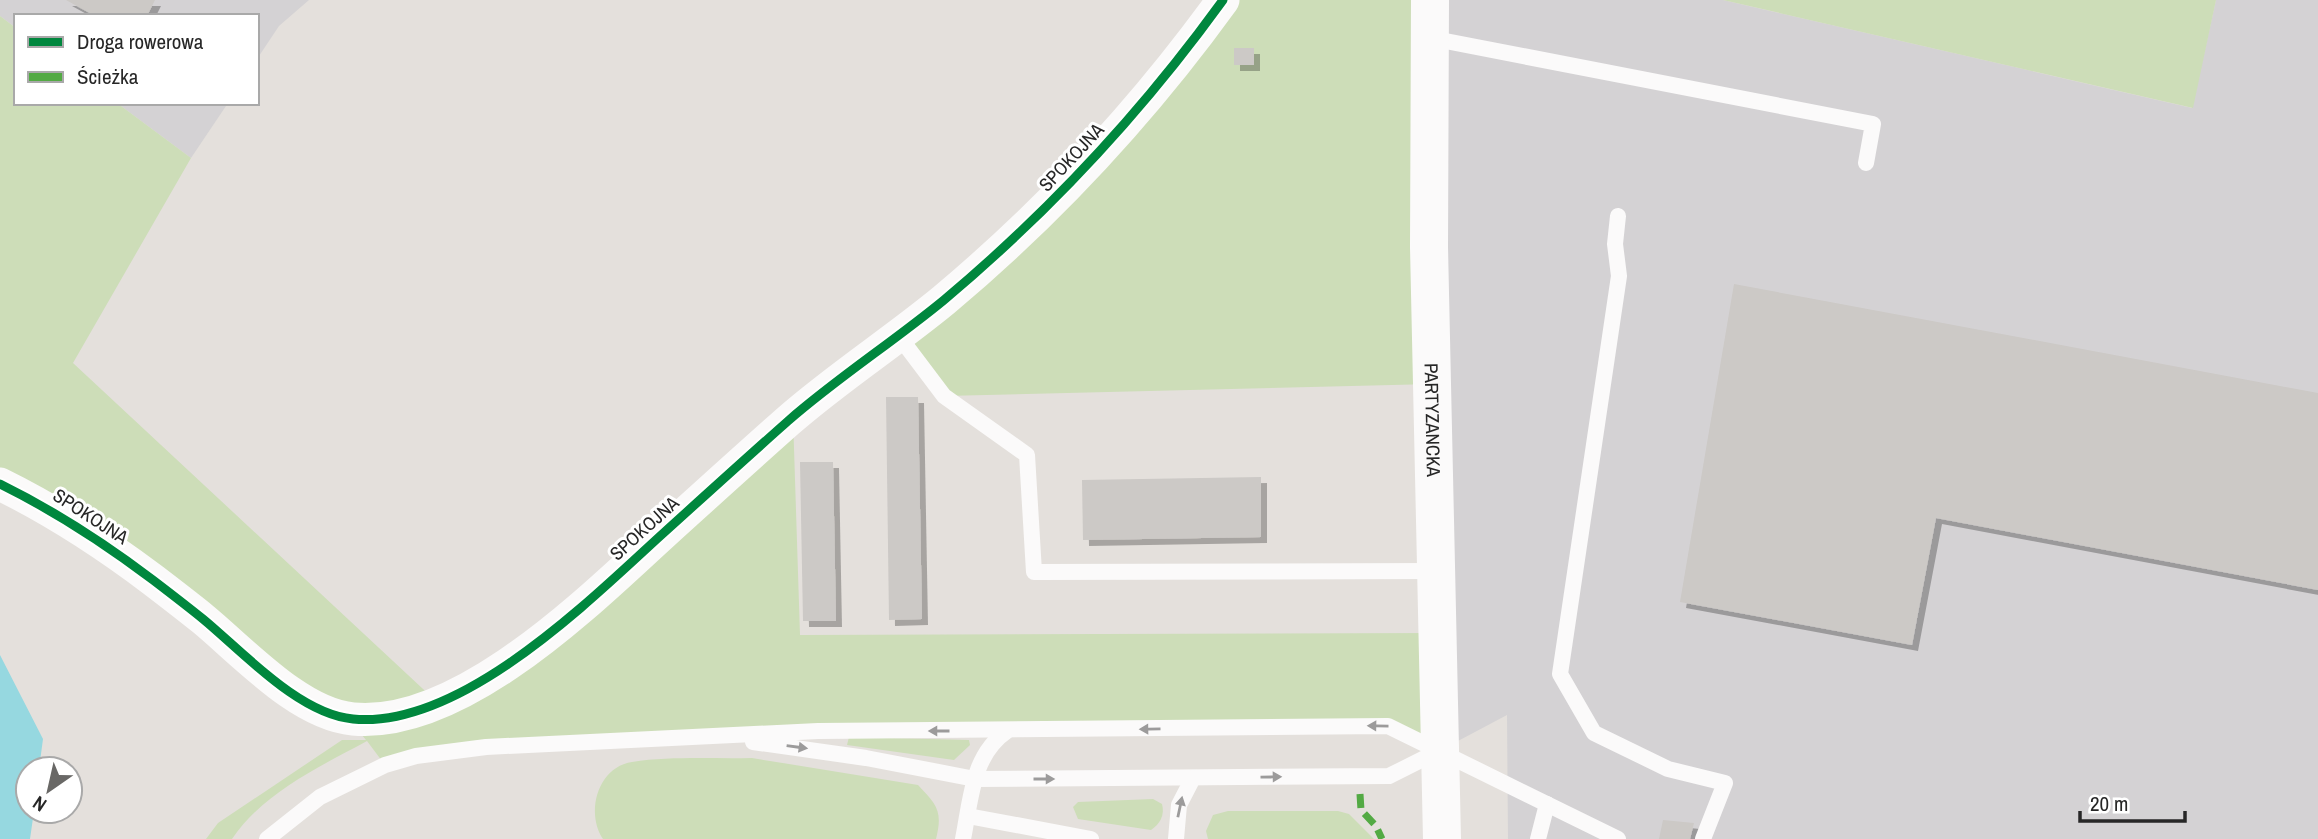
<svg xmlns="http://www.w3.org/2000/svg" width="2318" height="839" font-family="'Archivo Narrow',sans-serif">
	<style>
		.industrial { fill: #d4d2d4 }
		.green { fill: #cdddb8 }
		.water { fill: #96d8e0 }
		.building { fill: #ccc9c6; filter: url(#shadow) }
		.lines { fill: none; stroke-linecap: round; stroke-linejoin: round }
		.lane { stroke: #fbfafa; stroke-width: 16 }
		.street { stroke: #fbfafa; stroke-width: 33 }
		.secondary { stroke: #fbfafa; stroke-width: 38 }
		.quiet { stroke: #53aa44; stroke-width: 7; stroke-dasharray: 14 7; stroke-linecap: butt }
		.cycleway-casing { stroke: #fff; stroke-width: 13 }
		.cycleway { stroke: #00873e; stroke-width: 9 }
		.oneway { fill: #9c9b9b }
		.labels { text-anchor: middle; stroke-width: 6; stroke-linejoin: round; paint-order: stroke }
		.street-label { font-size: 19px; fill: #272727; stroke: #fff }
	</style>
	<defs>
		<filter id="shadow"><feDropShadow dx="6" dy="6" stdDeviation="0" flood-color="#0004"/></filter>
	</defs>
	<rect width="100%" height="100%" fill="#e4e0dc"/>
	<g class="industrial">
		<path d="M0 0H309L279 26 257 59V16H16V28L0 16Z"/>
		<path d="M1430 0H1723L2192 108 2216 0H2318V839H1508L1507 715 1441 750Z"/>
		<path d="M117 103H228L191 158Z"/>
	</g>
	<g class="green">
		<path d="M1223 0H1430L1433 384 944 396 898 335 942 302Z"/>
		<path d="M1723 0H2216L2193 108Z"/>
		<path d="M0 16 16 28V103H117L191 158 73 363 437 702 478 682 793 417 800 635 1438 633 1441 750 1388 726 532 743 385 765 367 741C319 767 263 793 232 839H206L218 823 342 740H366L349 719 0 484Z"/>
		<path d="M849 737 969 740 970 745 954 760 847 745Z"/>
		<path d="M752 758 918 785C937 805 943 811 936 839H603C585 812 598 767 632 762 671 756 713 759 752 758Z"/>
		<path d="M1153 799 1162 804C1165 815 1160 824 1151 830L1078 819 1073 807 1078 802Z"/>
		<path d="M1228 811H1338L1349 814 1374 839H1208L1206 831 1213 815Z"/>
	</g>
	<path class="water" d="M0 655 43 739 39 769H28V811H34L30 839H0Z"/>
	<g class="building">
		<path d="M66 0H155L147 16H95Z"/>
		<rect x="1234" y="48" width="20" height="17"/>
		<path d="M1734 284 2318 393V590L1936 518 1912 645 1680 602Z"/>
		<path d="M886 397H918L922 619 889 620Z"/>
		<path d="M800 462H833L836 621H803Z"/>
		<path d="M1261 477V537L1083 540 1082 480Z"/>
		<path d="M1663 820 1694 823 1690 839H1659Z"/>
	</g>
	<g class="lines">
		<g class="lane">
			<path d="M1430 38 1873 124 1866 163"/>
			<path d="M1618 216 1615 244 1619 276 1560 674 1594 733 1668 769 1725 783 1703 839"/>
			<path d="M898 335 944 396 1027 455 1034 572 1437 571"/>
			<path d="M753 742 866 758 975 779 1389 776 1439 751"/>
			<path d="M968 816 1091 839"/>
			<path d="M267 839 320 797 385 765 416 756 486 747 818 731 1388 726 1618 839"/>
			<path d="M963 839C971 799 972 755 1007 731"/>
			<path d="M1176 839 1179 805 1193 778"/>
			<path d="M1538 839 1547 804"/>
		</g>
		<path class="street" d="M0 484C55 511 104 543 153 580 170 593 187 606 203 619 243 652 299 714 353 719 459 729 586 604 658 538 701 499 744 460 788 421 837 378 893 342 944 300 1050 211 1142 112 1223 0"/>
		<path class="secondary" id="s1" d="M1430 0 1429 247 1442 839"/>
		<path class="quiet" d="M1360 794 1361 810 1376 826 1382 839"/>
		<defs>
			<path id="cycleway" d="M0 484C55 511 104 543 153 580 170 593 187 606 203 619 243 652 299 714 353 719 459 729 586 604 658 538 701 499 744 460 788 421 837 378 893 342 944 300 1050 211 1142 112 1223 0"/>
		</defs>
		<use href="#cycleway" class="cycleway-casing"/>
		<use href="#cycleway" class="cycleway"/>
	</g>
	<defs><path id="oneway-solid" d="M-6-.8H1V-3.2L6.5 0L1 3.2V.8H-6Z" transform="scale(1.75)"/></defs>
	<g class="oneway">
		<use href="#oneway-solid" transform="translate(1378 726) rotate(-179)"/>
		<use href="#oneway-solid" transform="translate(1150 729) rotate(179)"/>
		<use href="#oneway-solid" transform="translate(939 731) rotate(180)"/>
		<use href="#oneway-solid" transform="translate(797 747) rotate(8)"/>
		<use href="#oneway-solid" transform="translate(1271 777) rotate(-1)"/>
		<use href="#oneway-solid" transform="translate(1044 779)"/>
		<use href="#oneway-solid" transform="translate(1180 807) rotate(-78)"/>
	</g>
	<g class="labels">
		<g class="street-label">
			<text transform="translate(1071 157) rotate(-47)" y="7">SPOKOJNA</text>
			<text dy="7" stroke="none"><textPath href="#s1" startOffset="420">PARTYZANCKA</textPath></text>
			<text transform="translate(91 516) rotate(33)" y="7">SPOKOJNA</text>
			<text transform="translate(644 528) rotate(-42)" y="7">SPOKOJNA</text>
		</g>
	</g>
	<rect x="14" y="14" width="245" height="91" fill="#ffffff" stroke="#a9a9a9" stroke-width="2"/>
	<rect x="28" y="37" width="35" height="10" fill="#00873e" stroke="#a9a9a9" stroke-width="2"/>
	<text x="77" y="49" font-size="21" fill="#272727">Droga rowerowa</text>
	<rect x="28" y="72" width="35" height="10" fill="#53aa44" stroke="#a9a9a9" stroke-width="2"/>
	<text x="77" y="84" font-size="21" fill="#272727">Ścieżka</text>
	<g transform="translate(49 790) rotate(214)"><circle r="33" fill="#ffffff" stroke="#a9a9a9" stroke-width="2"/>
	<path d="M0-5L12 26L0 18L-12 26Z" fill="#696866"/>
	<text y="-10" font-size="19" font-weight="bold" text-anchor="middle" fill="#272727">N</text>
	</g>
	<path d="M2080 811v10h105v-10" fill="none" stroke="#272727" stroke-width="3.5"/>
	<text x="2090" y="811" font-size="21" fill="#272727" stroke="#ffffff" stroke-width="5" paint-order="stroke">20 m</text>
</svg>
